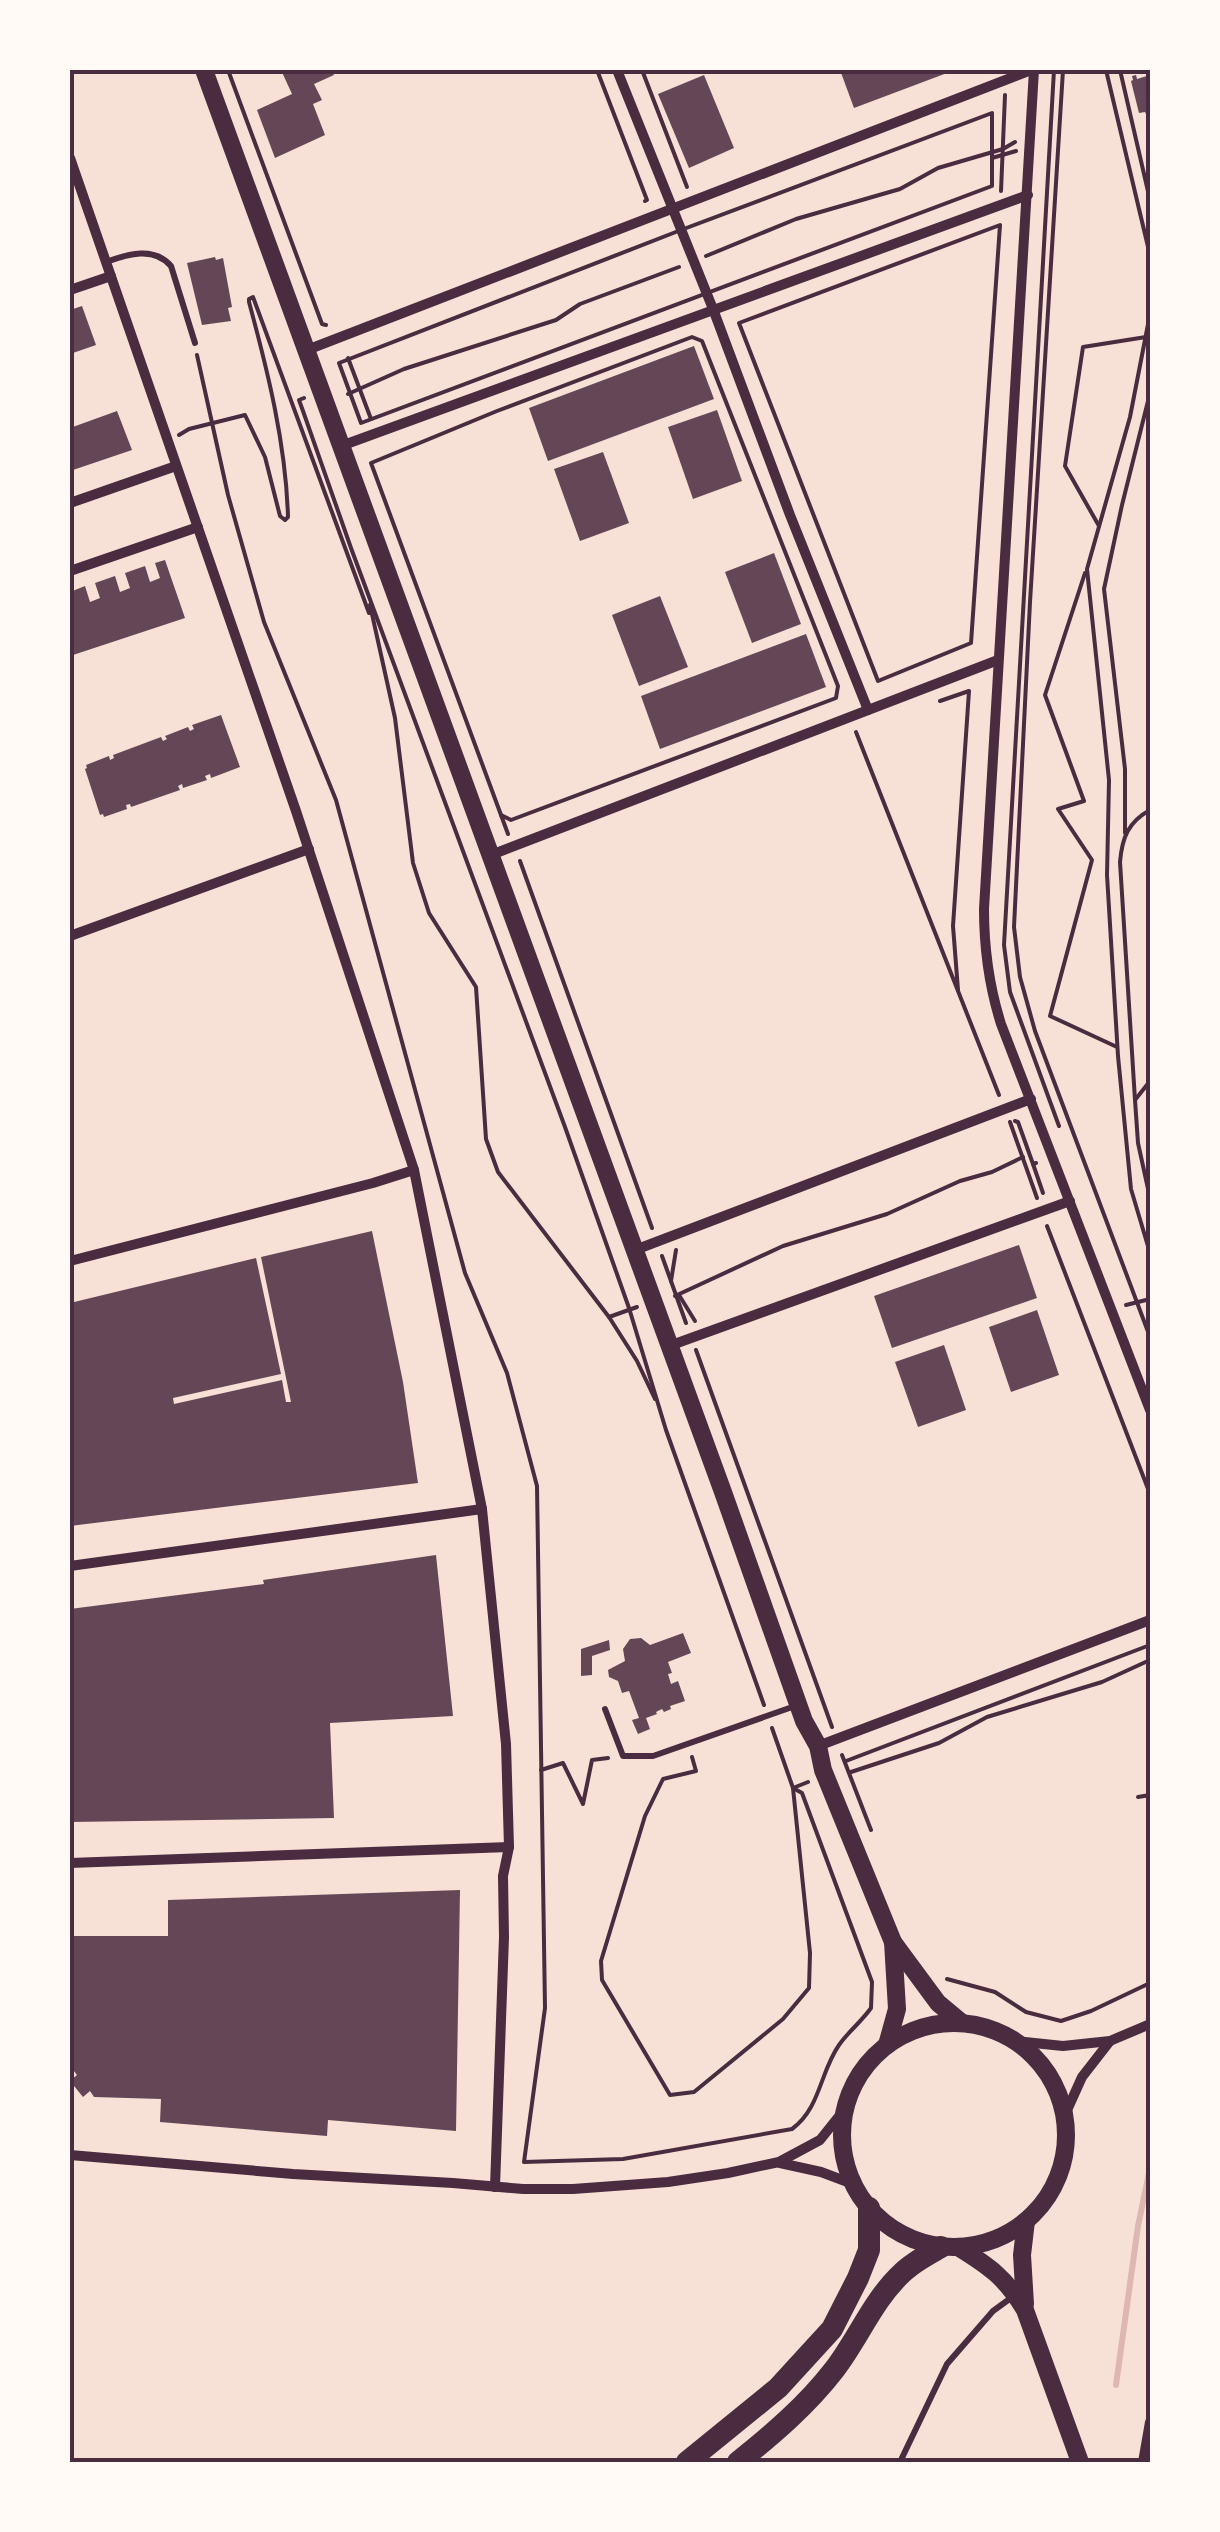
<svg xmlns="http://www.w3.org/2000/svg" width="1220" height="2532" font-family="'Source Serif 4',serif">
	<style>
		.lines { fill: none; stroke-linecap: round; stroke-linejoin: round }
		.stream { stroke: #dcb8b0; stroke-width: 6 }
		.building { fill: #644757 }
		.path { stroke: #4a2c40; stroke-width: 4 }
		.service { stroke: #4a2c40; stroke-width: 6 }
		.minor { stroke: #4a2c40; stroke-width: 10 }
		.secondary { stroke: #4a2c40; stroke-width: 18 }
		.motorway { stroke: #4a2c40; stroke-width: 22 }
		.neatline { fill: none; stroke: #4a2c40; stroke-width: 4 }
	</style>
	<rect width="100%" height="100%" fill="#f7e1d7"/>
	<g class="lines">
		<path class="stream" d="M1116 2385 1138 2226 1150 2168"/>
	</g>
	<g class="building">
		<path d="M281 70H331L334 75 314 84 322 100 313 104 325 135 275 158 257 110 292 94Z"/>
		<path d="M840 70H955L854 108Z"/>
		<path d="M704 75 734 148 689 168 658 94Z"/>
		<path d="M1136 75 1137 79 1150 75V122L1145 112 1139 113 1131 81 1133 80 1132 76Z"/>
		<path d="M215 257 216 260 223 258 232 307 228 308 231 321 202 325 187 263Z"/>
		<path d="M82 306 96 345 70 354V310Z"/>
		<path d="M694 346 714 399 548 461 529 408Z"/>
		<path d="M717 410 742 481 693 499 668 427Z"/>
		<path d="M117 411 132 450 70 471V428Z"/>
		<path d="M603 452 629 523 580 541 554 469Z"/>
		<path d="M774 553 801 624 752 643 725 572Z"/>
		<path d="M165 560 185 618 70 656V592L85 586 90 602 100 598 95 583 115 576 120 592 130 588 125 573 145 566 150 582 160 578 155 563Z"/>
		<path d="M660 596 688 667 639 686 612 615Z"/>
		<path d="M806 634 826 687 660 749 641 696Z"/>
		<path d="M221 715 240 767 211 778 210 774 205 776 207 780 183 788 182 784 178 786 180 790 131 807 130 804 126 805 127 809 104 817 103 814 100 815 85 769 87 768 86 765 109 756 110 760 114 758 113 755 161 737 163 741 167 739 165 736 188 727 190 731 194 729 192 725Z"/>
		<path d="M372 1231 403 1382 418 1483 70 1526V1303L256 1258 281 1374 173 1398 174 1404 282 1380 286 1402H291L261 1257Z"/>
		<path d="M1019 1245 1037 1298 892 1348 874 1296Z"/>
		<path d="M1037 1310 1059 1375 1011 1392 989 1327Z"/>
		<path d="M944 1345 966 1410 918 1427 895 1362Z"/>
		<path d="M436 1555 453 1716 330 1723 334 1818 70 1822V1609L264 1584 263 1580Z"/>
		<path d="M683 1633 691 1653 668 1662 672 1673 668 1674 671 1684 678 1681 685 1701 670 1706 671 1709 664 1712 662 1709 656 1712 657 1714 646 1718 650 1729 638 1734 632 1720 639 1718 629 1691 622 1693 618 1681 609 1677 608 1670 625 1661 623 1649 630 1639 641 1638 650 1645Z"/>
		<path d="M609 1640 610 1650 592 1656V1675L581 1676V1649Z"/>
		<path d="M460 1890 456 2131 328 2120 327 2136 160 2122 161 2099 94 2097 90 2091 83 2097 70 2081 77 2075 70 2066V1936H168V1900Z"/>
	</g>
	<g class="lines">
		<g class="path">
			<path d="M228 70 322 324 326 325"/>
			<path d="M597 70 647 200 645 201"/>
			<path d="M642 70 687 187"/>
			<path d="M1054 70 1004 945 1010 992 1059 1126"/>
			<path d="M1063 70 1030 602 1014 927 1020 977 1035 1031 1150 1337"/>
			<path d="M1106 70 1149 251 1150 268"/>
			<path d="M1120 70 1150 200"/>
			<path d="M992 113V186L361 423 339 363 681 230Z"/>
			<path d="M992 158 1016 151"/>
			<path d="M1001 191 1005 95"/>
			<path d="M1000 225 971 643 878 681 739 323Z"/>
			<path d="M706 256 796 219 900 189 938 168 1003 149 1015 142"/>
			<path d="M1150 314 1130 417 1087 569 1109 780 1107 875 1118 1056 1131 1189 1150 1253"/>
			<path d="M692 337 702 341 838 686 836 698 511 820 501 815 371 463 497 411Z"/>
			<path d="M197 355 228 495 264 622 336 800 465 1273 507 1373 537 1486 545 2008 524 2162 623 2159 792 2129C820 2109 820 2072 839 2045 848 2032 862 2021 871 2008L872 1982 802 1793 793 1788 772 1728"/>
			<path d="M348 358 371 419"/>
			<path d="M348 394 404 369 556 320 580 304 679 267"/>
			<path d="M304 398 299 400 303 411 351 548 565 1127 629 1308 666 1430 764 1705"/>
			<path d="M179 435 189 429 245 415 265 457 280 516 285 520 288 517C286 445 268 372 249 302V299L253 297 369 613"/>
			<path d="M1099 526 1065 466 1083 347 1146 337"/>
			<path d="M1085 573 1045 695 1084 801 1058 809 1092 860 1050 1016 1117 1047"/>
			<path d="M370 605 395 718 413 863 429 913 476 987 486 1139 498 1172 609 1317 637 1361 655 1399"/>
			<path d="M940 701 969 691 953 926 958 990"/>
			<path d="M856 732 999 1095"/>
			<path d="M501 815 508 834"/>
			<path d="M1125 833V769L1104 589 1122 505 1150 393"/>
			<path d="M520 861 652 1228"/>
			<path d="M1150 1081 1135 1100 1138 1143 1150 1198"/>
			<path d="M1135 1100 1120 862C1122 838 1128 822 1150 810"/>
			<path d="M1015 1121 1018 1122 1033 1164 1036 1163"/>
			<path d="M1010 1122 1037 1198"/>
			<path d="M1033 1164 1043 1193"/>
			<path d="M1047 1226 1150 1494"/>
			<path d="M662 1256 686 1323"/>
			<path d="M671 1281 676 1250"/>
			<path d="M679 1295 695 1321"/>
			<path d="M675 1296 783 1246 887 1214 960 1181 992 1172 1023 1157"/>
			<path d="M1126 1305 1150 1299"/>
			<path d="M609 1317 637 1307"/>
			<path d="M696 1350 832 1727"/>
			<path d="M842 1755 871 1830"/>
			<path d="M692 1757 696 1771 663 1779 645 1816 601 1961 602 1980 670 2095 694 2092 783 2019 809 1988 810 1953 793 1788 808 1782"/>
			<path d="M846 1761 1150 1645"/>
			<path d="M541 1770 563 1763 583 1804 592 1760 608 1758"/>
			<path d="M851 1772 939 1743 987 1717 1102 1682 1150 1660"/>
			<path d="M1138 1797 1150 1795"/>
			<path d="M947 1979 995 1992 1026 2012 1061 2021 1091 2011 1150 1983"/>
		</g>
		<g class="service">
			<path d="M106 262C128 254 154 246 171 266L195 343"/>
			<path d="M605 1709 623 1756H653L798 1705"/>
			<path d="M900 2462 947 2364 993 2311 1015 2295"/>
		</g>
		<g class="minor">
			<path d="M617 70 713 309 790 515 868 710"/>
			<path d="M1034 70 984 909C984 948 989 986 1001 1024L1150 1410"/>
			<path d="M70 158 296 811 414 1170 482 1509 506 1744 509 1847 503 1876 504 1937 495 2187"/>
			<path d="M70 290 111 276"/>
			<path d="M307 350 1031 70"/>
			<path d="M341 446 1028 195"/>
			<path d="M70 503 176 466"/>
			<path d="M70 571 198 527"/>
			<path d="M491 855 998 660"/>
			<path d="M70 936 309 849"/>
			<path d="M635 1250 1031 1099"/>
			<path d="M70 1261 373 1183 414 1170"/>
			<path d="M669 1346 1070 1201"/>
			<path d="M70 1566 482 1509"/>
			<path d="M818 1746 1150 1620"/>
			<path d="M70 1863 509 1847"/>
			<path d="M1015 2041 1063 2046 1110 2041 1150 2024"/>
			<path d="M1064 2117 1082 2077 1110 2041"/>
			<path d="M70 2155 293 2174 453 2183 523 2189H573L668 2182 728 2173 779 2162 820 2140 844 2110"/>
			<path d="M780 2163 821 2172 853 2184"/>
			<path d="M1143 2462 1150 2422"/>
		</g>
		<g class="secondary">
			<path d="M204 70 723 1492 804 1721 818 1746 823 1770 893 1942 938 2003 962 2023"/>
			<circle cx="954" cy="2135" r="112"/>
			<path d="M887 2045 897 2009 893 1942"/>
			<path d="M958 2247C989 2266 1006 2278 1025 2310L1080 2462"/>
			<path d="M1025 2304 1022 2255 1026 2221"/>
		</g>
		<g class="motorway">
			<path d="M687 2462 778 2388 832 2329 858 2278 869 2250V2208"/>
			<path d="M738 2462C773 2434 807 2405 834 2370 858 2339 873 2300 902 2273 913 2262 927 2255 941 2247"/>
		</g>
	</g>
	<rect width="1220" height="2532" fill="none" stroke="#fffaf5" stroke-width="145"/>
	<rect x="72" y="72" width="1076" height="2388" class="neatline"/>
</svg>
